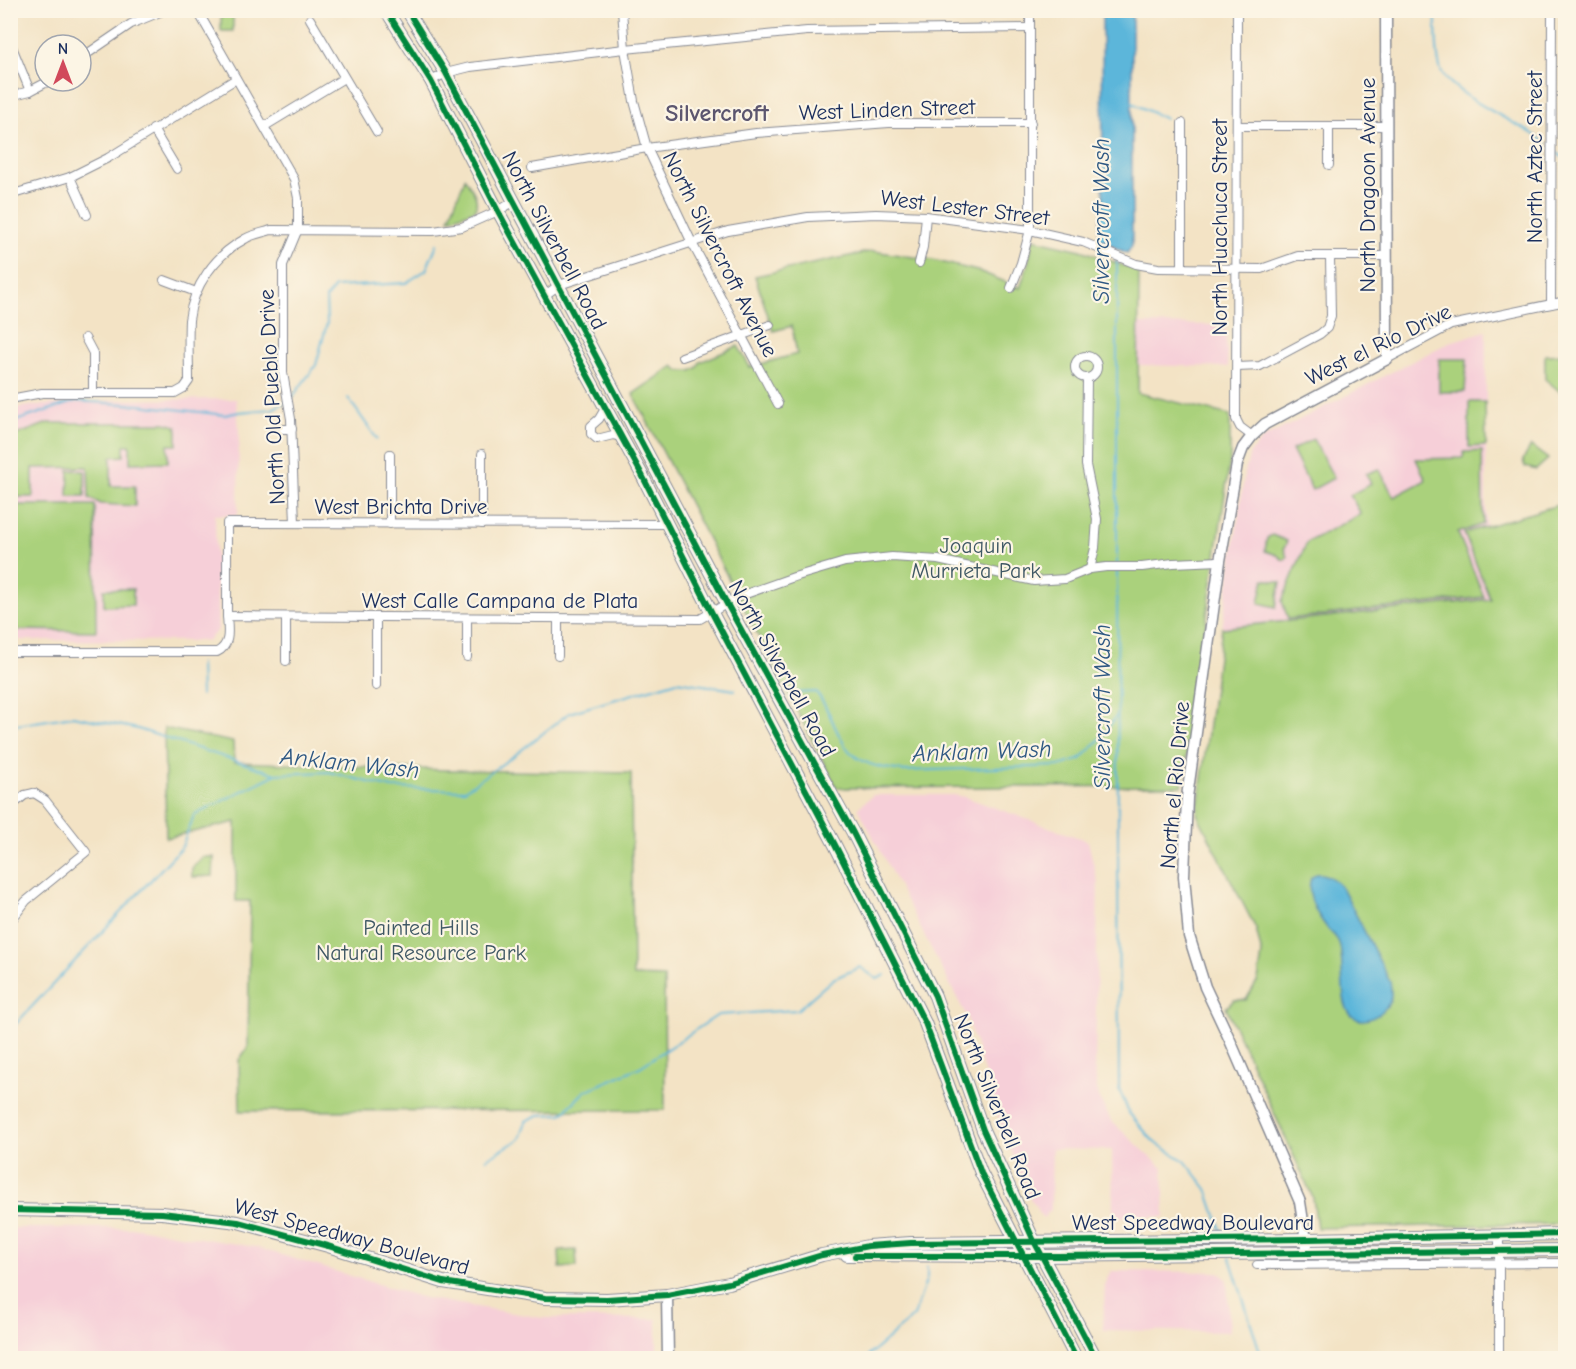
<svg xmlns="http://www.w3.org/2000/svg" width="1576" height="1369" font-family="'Comic Neue',sans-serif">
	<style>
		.built { fill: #f6cfd8 }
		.green { fill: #aad17b; stroke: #62806c; stroke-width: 1.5 }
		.water { fill: #5cb6da; stroke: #3c729c; stroke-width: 1.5 }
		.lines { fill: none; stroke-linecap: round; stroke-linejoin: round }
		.stream { stroke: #5cb6da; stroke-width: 2 }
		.minor-casing { stroke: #878992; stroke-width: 10 }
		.tertiary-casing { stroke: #878992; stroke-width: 13 }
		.secondary-casing { stroke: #878992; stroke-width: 14 }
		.minor { stroke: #fff; stroke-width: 8 }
		.tertiary { stroke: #fff; stroke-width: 10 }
		.secondary { stroke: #fff; stroke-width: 12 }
		.cycleway-casing { stroke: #fcf5e5; stroke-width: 10 }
		.cycleway { stroke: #00873e; stroke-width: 6 }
		.labels { text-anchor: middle; stroke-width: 4.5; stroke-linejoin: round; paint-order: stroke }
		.street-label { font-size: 22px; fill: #1b2f5e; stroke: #fcf5e5 }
		.park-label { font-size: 22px; fill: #3f5865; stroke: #fcf5e5 }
		.neighbourhood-label { font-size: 24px; font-weight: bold; fill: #5c566f; stroke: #fcf5e5 }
		.water-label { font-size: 24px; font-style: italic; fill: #2e5883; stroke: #fcf5e5 }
	</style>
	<rect width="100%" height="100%" fill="#fcf5e5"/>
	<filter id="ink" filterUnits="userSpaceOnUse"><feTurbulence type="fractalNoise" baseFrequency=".0167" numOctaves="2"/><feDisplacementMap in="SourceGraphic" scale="12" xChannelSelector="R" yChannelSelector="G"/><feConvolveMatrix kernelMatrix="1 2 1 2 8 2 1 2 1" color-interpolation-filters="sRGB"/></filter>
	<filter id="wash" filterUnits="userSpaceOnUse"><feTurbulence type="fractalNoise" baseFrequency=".008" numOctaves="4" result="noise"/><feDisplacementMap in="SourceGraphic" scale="24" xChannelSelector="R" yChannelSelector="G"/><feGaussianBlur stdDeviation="1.35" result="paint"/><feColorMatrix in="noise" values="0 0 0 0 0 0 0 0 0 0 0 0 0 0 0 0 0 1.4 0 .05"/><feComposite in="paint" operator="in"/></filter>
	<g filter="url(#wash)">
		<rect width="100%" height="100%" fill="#f3e3c5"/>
		<g class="built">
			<path d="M1138 324 1225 325 1228 367 1137 365Z"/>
			<path d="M1486 331V526L1464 534 1491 599 1222 628 1245 472 1250 453 1264 438 1450 342Z"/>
			<path d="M236 399 239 428 238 515H215L218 630 207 641 11 640V409L30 406 115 400Z"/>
			<path d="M873 795H953L965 797 1088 841 1098 883 1095 1072 1098 1095 1111 1121 1163 1168 1165 1217H1113L1112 1150 1052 1149 1051 1210 1043 1218 1030 1198 1002 1129 967 1017 858 808Z"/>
			<path d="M11 1228H138L255 1247 424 1298 542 1318 657 1319V1358H11Z"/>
			<path d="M1111 1271 1219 1272 1227 1280 1230 1332 1103 1330 1105 1283Z"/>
		</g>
		<g class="green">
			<rect x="221" y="11" width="12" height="20"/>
			<path d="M465 178C471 189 480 197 475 210L449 219Z"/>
			<path d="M1033 239 1081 250 1139 271 1138 393 1230 415V460L1182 786 837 788 633 394 674 366 679 371H691L697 368 700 362 738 346 750 367 797 354 792 326 773 331 755 276 873 251 933 260 981 272 1020 288 1028 264Z"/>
			<path d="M1565 354H1566L1565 396 1545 379V355Z"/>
			<path d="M1439 359H1467L1465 392H1439Z"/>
			<path d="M1469 402H1485L1486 446 1469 447Z"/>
			<path d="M48 423H165L177 426V445H168V462L130 463V445H124V456L111 457V486H135V506L101 504 89 498 88 467 33 468V497H11V437Z"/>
			<path d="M1313 439 1334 478 1312 490 1292 450Z"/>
			<path d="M1531 446 1548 459 1536 470 1525 467 1523 460Z"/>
			<path d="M1482 451 1483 524 1458 533 1484 597 1288 619 1282 601 1307 542 1361 514 1350 495 1371 484 1366 474 1379 469 1394 497 1426 480 1416 459 1463 458 1464 452Z"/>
			<path d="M69 470 85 471V496H68Z"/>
			<path d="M1565 503V1224L1317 1228 1313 1198 1226 1008 1234 1000H1246L1258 980 1262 954 1256 929 1197 814 1222 628 1490 599 1464 533Z"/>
			<path d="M11 505H95L96 631 11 630Z"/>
			<path d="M1272 535 1287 541 1284 549 1287 557 1285 559 1283 560 1277 555 1265 551 1267 538Z"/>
			<path d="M1264 579 1281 582 1276 607 1259 603Z"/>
			<path d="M133 589V605L104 606V589Z"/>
			<path d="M164 728 233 742 234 762 446 770 631 773 633 976 664 977 665 1110 240 1111 239 1060 248 1047 250 901H236V822L166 838Z"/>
			<path d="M203 857H214L213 876 192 877V868Z"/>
			<path d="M576 1250 577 1267 560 1268 559 1251Z"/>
		</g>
		<g class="water">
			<path d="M1102 11H1132V246L1127 253 1099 240V224L1103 206Z"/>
			<path d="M1317 874C1329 873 1337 882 1344 891L1390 982C1391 988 1392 995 1390 1001 1384 1013 1365 1027 1352 1016 1338 1005 1345 958 1339 943 1337 937 1332 934 1328 929 1317 915 1305 896 1311 878Z"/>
		</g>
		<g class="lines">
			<g class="stream">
				<path d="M1435 10C1437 26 1435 62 1443 74 1457 96 1512 121 1535 135L1546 144"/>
				<path d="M1130 102 1166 119"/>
				<path d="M1557 153 1566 160"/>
				<path d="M1117 260V564"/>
				<path d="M348 398 377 439"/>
				<path d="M291 399 316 365 327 323 326 298 335 287 406 283 426 270 437 244"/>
				<path d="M10 423 76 401 139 405 225 415 239 412 272 409 286 402"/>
				<path d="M1117 569 1119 1089 1129 1113 1154 1142 1185 1161 1207 1189 1223 1236"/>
				<path d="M200 663 201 695"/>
				<path d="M792 693 816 692C830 709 834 730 846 747 859 765 883 768 902 771L1059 766 1081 759 1102 737 1117 715"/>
				<path d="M10 726 73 716 138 729 276 774 329 772 392 788 465 790 515 755 569 713 677 681 735 690"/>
				<path d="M10 1030 182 847 194 815 276 774"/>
				<path d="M486 1159 520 1139 526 1121 539 1115 562 1114 585 1091 640 1067 718 1015 797 1010 833 979 860 967 877 979 885 975"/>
				<path d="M1230 1258 1262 1358"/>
				<path d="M866 1358 914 1316 927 1278V1267"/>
			</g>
		</g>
	</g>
	<g filter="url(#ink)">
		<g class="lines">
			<defs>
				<g id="minor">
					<path d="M197 10 294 179 298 198V229L283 265V373L291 419 295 523"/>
					<path d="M622 10 625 49 634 101 647 148 692 243 778 404"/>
					<path d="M1237 10 1236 419 1240 427 1252 436"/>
					<path d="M310 19 377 132"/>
					<path d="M10 42 30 91"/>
					<path d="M81 58 131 24 165 10"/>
					<path d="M431 81 446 73 470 67 625 49 807 31 1030 28"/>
					<path d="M10 96 30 91 49 81"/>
					<path d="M1182 123V268"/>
					<path d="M265 126 344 78"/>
					<path d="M1237 126H1387"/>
					<path d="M1329 126V165"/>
					<path d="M153 129 177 169"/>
					<path d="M532 168 647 148 756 133 889 123H1031"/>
					<path d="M70 177 87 215"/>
					<path d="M10 195 70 177 108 158 236 79"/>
					<path d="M919 263 923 247 926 216"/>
					<path d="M164 280 196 292"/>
					<path d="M1011 288 1021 263 1030 230V10"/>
					<path d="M544 296 559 285 728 231 808 217 876 214 926 216 1030 230 1083 242 1136 264 1158 268 1261 269 1298 256H1387"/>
					<path d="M1551 304 1552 10"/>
					<path d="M85 338 93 353V392"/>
					<circle cx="1086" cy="367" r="11"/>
					<path d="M682 357 770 325"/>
					<path d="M1387 359 1451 325 1566 301"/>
					<path d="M1237 367 1260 366 1320 334 1327 328 1331 316 1330 257"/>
					<path d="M1087 378 1086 465 1097 519 1095 548 1090 569"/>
					<path d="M10 399 42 393H175L184 388 189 381C189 361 188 340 189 320 193 286 215 255 245 239 253 234 263 233 271 230L433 231 462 227 498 211 513 202"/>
					<path d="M606 407 599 419 591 426V434L597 439 613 435 622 437"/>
					<path d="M283 429H292"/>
					<path d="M390 524V454"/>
					<path d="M482 524V454"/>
					<path d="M227 616V523L668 524"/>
					<path d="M286 617V661"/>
					<path d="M467 618V657"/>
					<path d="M558 618V656"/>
					<path d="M10 652H217C231 645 228 630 227 616L700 619 740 596 794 577 845 562 892 557 938 560 1034 581 1065 579 1090 569 1106 567H1142L1173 563 1220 561"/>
					<path d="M376 686V617"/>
					<path d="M10 807 25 795 34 793"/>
					<path d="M10 922 26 901 86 852 45 800 34 793"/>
					<path d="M1499 1236V1358"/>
					<path d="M1257 1265 1566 1263"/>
				</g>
				<g id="tertiary">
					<path d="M1307 1247 1300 1202 1229 1038 1205 987 1189 936 1184 876 1187 797 1220 561 1237 464 1243 448 1252 436 1265 424 1387 359 1386 10"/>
					<path d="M667 1295 668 1358"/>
				</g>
				<g id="secondary">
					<path d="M386 10 431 81 498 211 641 473 712 613 835 845 925 1023 981 1173 1076 1358"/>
					<path d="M407 10 446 73 727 604 853 833 935 996 983 1130 1034 1241 1096 1358"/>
					<path d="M10 1210 162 1213 238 1222 328 1246 443 1282 545 1298 607 1299 667 1295 729 1283 822 1255 868 1246 911 1243 1307 1239 1566 1234"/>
					<path d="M847 1255 1042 1256 1566 1250"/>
				</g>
			</defs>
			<use href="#minor" class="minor-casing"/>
			<use href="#tertiary" class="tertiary-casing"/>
			<use href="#secondary" class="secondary-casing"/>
			<use href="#minor" class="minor"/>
			<use href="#tertiary" class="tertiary"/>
			<use href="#secondary" class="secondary"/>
			<defs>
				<g id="cycleway">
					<path d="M386 10 431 81 498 211 641 473 712 613 835 845 925 1023 981 1173 1076 1358"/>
					<path d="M407 10 446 73 727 604 853 833 935 996 983 1130 1034 1241 1096 1358"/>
					<path d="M10 1210 162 1213 238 1222 328 1246 443 1282 545 1298 607 1299 667 1295 729 1283 822 1255 868 1246 911 1243 1307 1239 1566 1234"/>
					<path d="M855 1256H1057L1566 1250"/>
				</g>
			</defs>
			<use href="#cycleway" class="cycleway-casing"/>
			<use href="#cycleway" class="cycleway"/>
		</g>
	</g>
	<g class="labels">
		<g class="street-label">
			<text transform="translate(887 109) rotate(-2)" y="8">West Linden Street</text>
			<text transform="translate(1534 157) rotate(-90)" y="8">North Aztec Street</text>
			<text transform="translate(1367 185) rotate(-90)" y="8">North Dragoon Avenue</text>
			<text transform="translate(965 207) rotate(7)" y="8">West Lester Street</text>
			<text transform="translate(1219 227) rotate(-90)" y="8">North Huachuca Street</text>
			<text transform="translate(555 240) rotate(62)" y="8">North Silverbell Road</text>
			<text transform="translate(721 254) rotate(63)" y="8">North Silvercroft Avenue</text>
			<text transform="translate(1378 344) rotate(-26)" y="8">West el Rio Drive</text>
			<text transform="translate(271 397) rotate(-93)" y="8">North Old Pueblo Drive</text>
			<text x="401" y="514">West Brichta Drive</text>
			<text x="500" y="608">West Calle Campana de Plata</text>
			<text transform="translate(783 668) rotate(61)" y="8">North Silverbell Road</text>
			<text transform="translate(1174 785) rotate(-85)" y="8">North el Rio Drive</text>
			<text transform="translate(998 1106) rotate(68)" y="8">North Silverbell Road</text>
			<text x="1193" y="1230">West Speedway Boulevard</text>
			<text transform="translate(352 1236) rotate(15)" y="8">West Speedway Boulevard</text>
		</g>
		<g class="park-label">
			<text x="976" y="553">Joaquin<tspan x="976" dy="25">Murrieta Park</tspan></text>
			<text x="421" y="935">Painted Hills<tspan x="421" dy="25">Natural Resource Park</tspan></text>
		</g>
		<g class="neighbourhood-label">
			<text x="717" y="121">Silvercroft</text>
		</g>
		<g class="water-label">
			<text transform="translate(1101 221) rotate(-90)" y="8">Silvercroft Wash</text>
			<text transform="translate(1102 707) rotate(-90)" y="8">Silvercroft Wash</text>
			<text transform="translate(982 751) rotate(-2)" y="8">Anklam Wash</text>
			<text transform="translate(350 763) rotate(6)" y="8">Anklam Wash</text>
		</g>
	</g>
	<rect width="1576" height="1369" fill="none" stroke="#fcf5e5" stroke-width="36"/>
	<g transform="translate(63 63)"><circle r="28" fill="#fcf5e5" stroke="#a2a6af" stroke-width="1.5"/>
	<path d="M0-4.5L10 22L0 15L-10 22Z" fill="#d1495b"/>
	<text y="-9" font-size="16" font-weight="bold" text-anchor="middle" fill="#1b2f5e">N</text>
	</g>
</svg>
